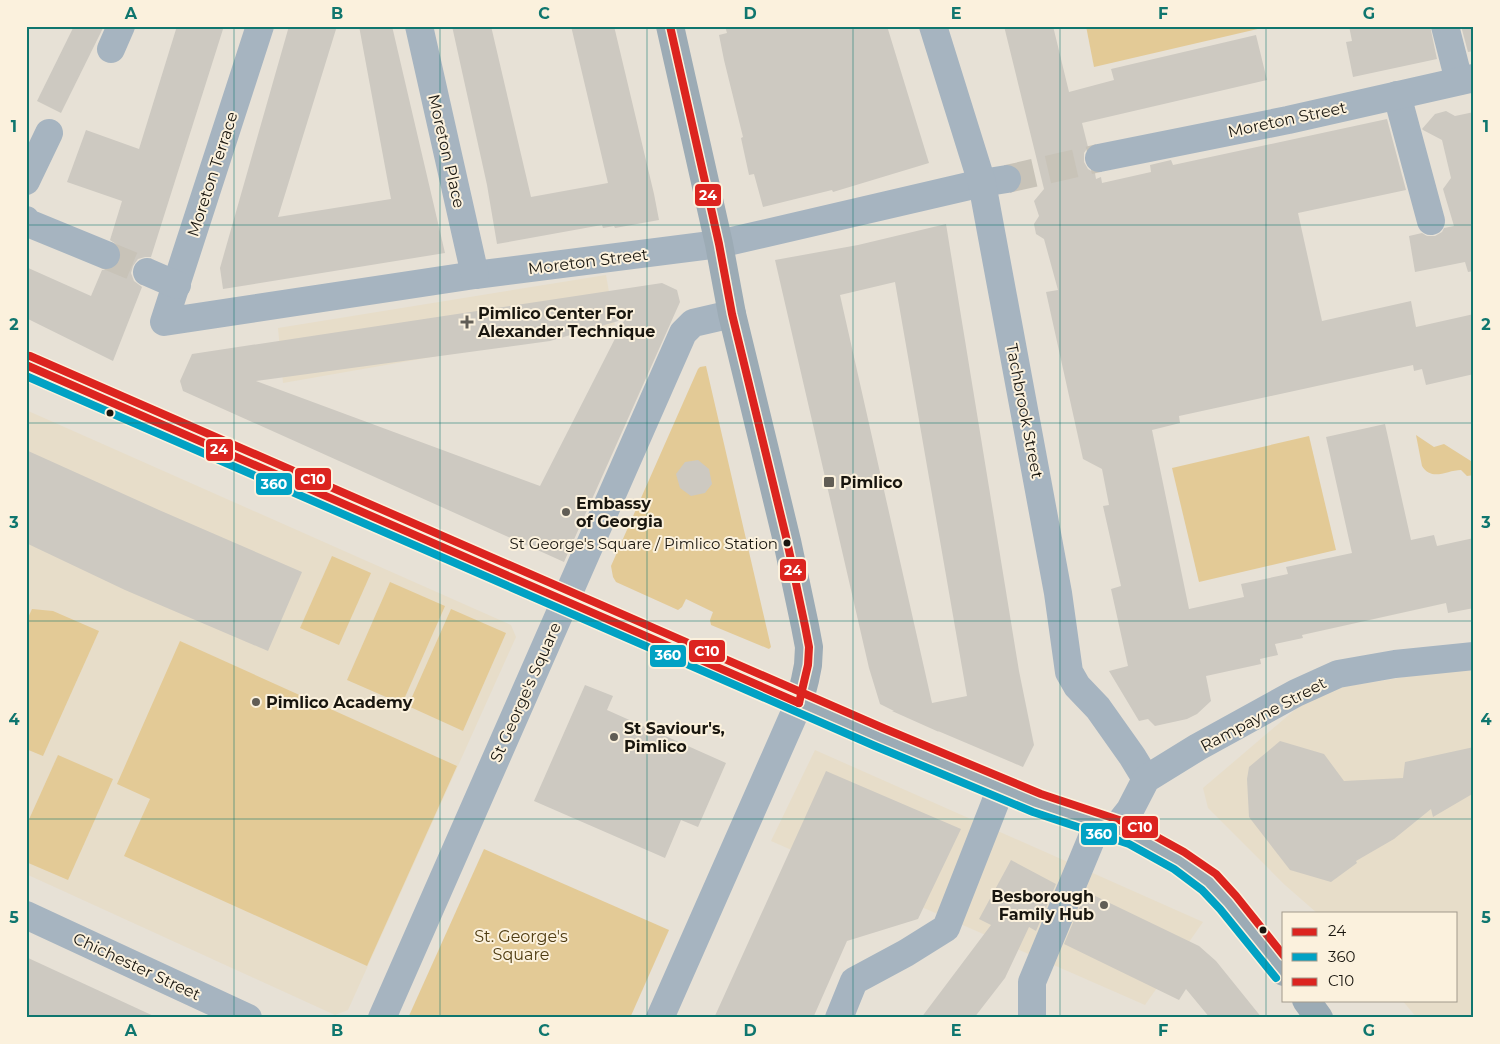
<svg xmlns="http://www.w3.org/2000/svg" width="1500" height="1044" font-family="Montserrat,sans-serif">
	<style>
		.built { fill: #e7ddc9 }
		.green { fill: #e3ca96 }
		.building { fill: #cdc9c1; fill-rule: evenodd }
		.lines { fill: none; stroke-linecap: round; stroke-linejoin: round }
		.minor-tunnel { stroke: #c8c3b8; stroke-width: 28; stroke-dasharray: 28 14; stroke-linecap: butt }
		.minor { stroke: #a6b4c0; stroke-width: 28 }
		.major { stroke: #9cabb5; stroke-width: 28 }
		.bus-1-casing { stroke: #fbf1dd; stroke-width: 11 }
		.bus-2-casing { stroke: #fbf1dd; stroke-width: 11 }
		.bus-3-casing { stroke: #fbf1dd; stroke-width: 11 }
		.bus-1 { stroke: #dc241f; stroke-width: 8 }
		.bus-2 { stroke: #01a2c4; stroke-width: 8 }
		.bus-3 { stroke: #dc241f; stroke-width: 8 }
		.grid { fill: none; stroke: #0f766e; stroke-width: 1; stroke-opacity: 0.55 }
		.poi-dot { fill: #615d55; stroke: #fbf1dd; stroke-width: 2 }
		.bus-dot { fill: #19160f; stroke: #fbf1dd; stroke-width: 2 }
		.labels { text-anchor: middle; stroke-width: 4; stroke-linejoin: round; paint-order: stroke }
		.bus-label { font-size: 15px; fill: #19160f; stroke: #fbf1dd; text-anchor: end }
		.street-label { font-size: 16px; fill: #19160f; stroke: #fbf1dd }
		.poi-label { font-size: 16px; font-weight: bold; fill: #19160f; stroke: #fbf1dd; text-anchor: start }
		.park-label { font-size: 16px; fill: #4e3b11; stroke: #fbf1dd }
		.line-badge { stroke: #fbf1dd; stroke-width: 2 }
		.badge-label { font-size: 14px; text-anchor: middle; font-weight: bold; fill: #fff }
		.neatline { fill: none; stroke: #0f766e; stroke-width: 2 }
		.grid-label { font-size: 16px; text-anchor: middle; font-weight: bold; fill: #0f766e }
	</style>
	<rect width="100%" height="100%" fill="#e7e1d6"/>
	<g class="built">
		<path d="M606 275 615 325 283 383 278 328Z"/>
		<path d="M26 410 511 625 516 637 348 1010 335 1015 26 874Z"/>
		<path d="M1474 666V1018H1417L1402 1000H1456V913H1317L1285 885 1208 808 1203 788 1317 691Z"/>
		<path d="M815 750 1203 922 1145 1005 771 841Z"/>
	</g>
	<g class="green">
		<path d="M1086 26H1261L1262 28 1094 67Z"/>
		<path d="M706 366 771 647 769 649 711 625 710 620 713 612 686 599 682 607 678 610 616 582 613 577 611 566 698 369 700 367Z"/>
		<path d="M1416 435 1434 447 1444 444 1474 463V475L1467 476 1461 470C1447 470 1432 482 1422 466Z"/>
		<path d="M1309 436 1336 550 1199 582 1172 468Z"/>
		<path d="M332 556 371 573 339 645 300 628Z"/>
		<path d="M390 582 445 606 402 704 347 680Z"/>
		<path d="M32 609 53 611 99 631 43 756 26 749V622Z"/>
		<path d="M451 609 506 633 463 731 408 706Z"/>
		<path d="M180 641 457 766 367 966 124 856 150 799 117 784Z"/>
		<path d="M58 755 113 779 68 880 26 862V826Z"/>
		<path d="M484 849 669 930 630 1018H408Z"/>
	</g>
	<g class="building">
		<path d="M74 26H104L61 113 37 101Z"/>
		<path d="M177 26H224L151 257H145L138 259 133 266 131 273 134 281 142 287 113 361 26 318V267L91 296 102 270H109L115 268 120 261 121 253 119 246 110 240 122 201 67 182 86 130 139 149Z"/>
		<path d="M289 26H337L278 217 391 199 359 26H392L445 253 223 289 220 268Z"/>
		<path d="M452 26H491L531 197 608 183 571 26H614L654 194 659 220 615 228 614 226 603 228 602 225 497 244 487 185Z"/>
		<path d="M725 26H887L929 163 833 192 832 190 763 207 754 174 749 175 741 138 743 137 724 60 719 35 727 33Z"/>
		<path d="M1004 26H1053L1069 92 1114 80 1111 69 1256 35 1267 80 1082 123 1088 147 1084 153V162L1088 169 1095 173 1096 179 1101 177 1102 183 1151 172 1150 165 1171 160 1173 165 1387 119 1406 190 1298 213 1322 321 1411 301 1416 327 1474 314V374L1426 385 1422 369 1414 371 1413 365 1179 416 1180 423 1152 430 1189 609 1244 597 1241 584 1288 574 1286 567 1352 553 1326 437 1385 424 1411 540 1434 535 1437 546 1474 538V608L1448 613 1446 603 1302 635 1303 638 1275 644 1278 655 1260 659 1261 664 1206 676 1211 701 1197 714 1187 719 1155 726 1148 719 1139 721 1109 671 1128 666 1111 589 1121 586 1103 506 1109 505 1102 469 1083 459 1046 292 1058 290 1044 239 1036 234 1034 224 1039 216 1034 201 1044 189Z"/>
		<path d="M1349 26H1430L1437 59 1353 77 1346 42 1352 41Z"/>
		<path d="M1461 26H1474V51L1468 52Z"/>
		<path d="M1446 111 1455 116 1474 112V271L1468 272 1465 262 1415 272 1409 236 1422 233 1427 236H1435L1442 232 1444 228 1454 226 1443 189 1451 178 1442 140 1423 130 1422 129 1435 114Z"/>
		<path d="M946 224 1019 671 1034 745 1023 767 938 731 939 732 892 711H894L880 704 869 668 775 260 858 245ZM895 282 967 696 932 703 840 295Z"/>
		<path d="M662 283 677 290 680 302 564 562 183 391 180 381 192 354ZM625 319 540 486 256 381 550 341Z"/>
		<path d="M26 450 159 510 302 572 268 651 125 590 26 543Z"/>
		<path d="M698 460 709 469 712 484 705 493 691 496 680 488 676 474 685 462Z"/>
		<path d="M585 685 613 696 607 710 726 763 698 827 681 820 665 858 534 801Z"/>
		<path d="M1280 741 1324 754 1344 781 1403 778 1405 762 1474 747V793L1433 817 1431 809 1394 839 1356 861 1357 863 1331 882 1290 870 1249 817 1247 779 1249 767Z"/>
		<path d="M826 771 961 829 918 919 847 941 813 1018H714Z"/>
		<path d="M1011 860 1056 884 1036 931 1029 927 1005 978 974 1018H921L991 925 979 919Z"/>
		<path d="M1089 893 1199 946 1216 961 1262 1018H1210L1186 989 1179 1000 1064 944 1083 899 1086 900Z"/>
		<path d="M26 957 158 1018H26Z"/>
	</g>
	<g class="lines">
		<g class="minor-tunnel">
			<path d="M1007 179 1099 158"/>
			<path d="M106 255 147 272"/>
		</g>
		<g class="minor">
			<path d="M260 26 164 322 475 275 719 244 982 183 1007 179"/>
			<path d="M419 26 475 275"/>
			<path d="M933 26 982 183 1058 593 1069 672 1077 686 1098 708 1132 756 1146 779"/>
			<path d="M1445 26 1459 81"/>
			<path d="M111 49 121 26"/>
			<path d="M1397 95 1431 221"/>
			<path d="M1099 158 1288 120 1474 78"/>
			<path d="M26 181 49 133"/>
			<path d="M26 220 28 223 106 255"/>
			<path d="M147 272 177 285"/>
			<path d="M26 365 799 703 660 1018"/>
			<path d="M1115 829 1130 810 1146 779 1198 747 1296 693 1338 674 1395 664 1474 656"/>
			<path d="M26 915 248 1018"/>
			<path d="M382 1018 683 333 693 323 732 314"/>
			<path d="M839 1018 854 981 906 953 946 928 1001 788"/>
			<path d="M1032 1018V982L1098 823"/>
		</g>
		<g class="major">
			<path d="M670 26 719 244 732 314 787 541 805 626 809 647 808 665 805 680 799 703 1037 803 1133 835 1156 847 1179 861 1209 882 1228 902 1284 972"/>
			<path d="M1306 1000 1319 1018"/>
		</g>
		<defs>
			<g id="bus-1">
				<path d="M670 26 719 244 732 314 787 541 805 626 809 647 808 665 799 703"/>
				<path d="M26 365 799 703"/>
			</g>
			<path id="bus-2" d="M26 376 875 746 1033 812 1129 844 1174 869 1202 890 1220 909 1276 978"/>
			<path id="bus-3" d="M30 356 883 728 1041 794 1137 826 1184 852 1216 874 1236 896 1284 956"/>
		</defs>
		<use href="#bus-1" class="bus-1-casing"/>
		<use href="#bus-2" class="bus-2-casing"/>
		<use href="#bus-3" class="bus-3-casing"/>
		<use href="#bus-1" class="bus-1"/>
		<use href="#bus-2" class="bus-2"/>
		<use href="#bus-3" class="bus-3"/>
	</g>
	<path class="grid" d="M234 26V1018M440 26V1018M647 26V1018M853 26V1018M1060 26V1018M1266 26V1018M26 225H1474M26 423H1474M26 621H1474M26 819H1474"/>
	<g class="poi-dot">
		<path d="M464.5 314.5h5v5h5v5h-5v5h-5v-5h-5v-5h5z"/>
		<rect x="823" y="476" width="12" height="12" rx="2.5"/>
		<circle cx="566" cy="512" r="5"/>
		<circle cx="256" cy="702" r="5"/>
		<circle cx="614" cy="737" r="5"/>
		<circle cx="1104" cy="905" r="5"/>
	</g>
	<g class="bus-dot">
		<circle cx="110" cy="413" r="4.5"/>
		<circle cx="787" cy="543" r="4.5"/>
		<circle cx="1263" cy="930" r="4.5"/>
	</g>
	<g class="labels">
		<g class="bus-label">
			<text x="778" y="549">St George's Square / Pimlico Station</text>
		</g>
		<g class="street-label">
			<text transform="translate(1287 119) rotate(-12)" y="6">Moreton Street</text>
			<text transform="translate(447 151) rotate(77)" y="6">Moreton Place</text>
			<text transform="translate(212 174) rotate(-72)" y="6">Moreton Terrace</text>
			<text transform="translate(588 261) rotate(-7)" y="6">Moreton Street</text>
			<text transform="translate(1025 411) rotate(79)" y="6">Tachbrook Street</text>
			<text transform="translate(525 692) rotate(-66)" y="6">St George's Square</text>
			<text transform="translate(1263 714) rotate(-28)" y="6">Rampayne Street</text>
			<text transform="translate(137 966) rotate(25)" y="6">Chichester Street</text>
		</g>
		<g class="poi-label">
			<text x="478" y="319">Pimlico Center For<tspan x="478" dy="18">Alexander Technique</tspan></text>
			<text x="840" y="488">Pimlico</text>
			<text x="576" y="509">Embassy<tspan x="576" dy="18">of Georgia</tspan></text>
			<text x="266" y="708">Pimlico Academy</text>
			<text x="624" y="734">St Saviour's,<tspan x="624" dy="18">Pimlico</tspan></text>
			<text x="1094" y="902" text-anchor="end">Besborough<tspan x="1094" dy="18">Family Hub</tspan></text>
		</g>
		<g class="park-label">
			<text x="521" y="942">St. George's<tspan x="521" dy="18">Square</tspan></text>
		</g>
	</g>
	<g class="line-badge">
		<rect x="694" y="183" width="28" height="24" rx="5" fill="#dc241f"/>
		<rect x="205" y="438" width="29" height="24" rx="5" fill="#dc241f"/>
		<rect x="294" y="467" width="38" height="24" rx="5" fill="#dc241f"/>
		<rect x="255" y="472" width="38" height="24" rx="5" fill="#01a2c4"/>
		<rect x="779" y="558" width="28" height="24" rx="5" fill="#dc241f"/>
		<rect x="688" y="639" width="38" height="24" rx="5" fill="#dc241f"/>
		<rect x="649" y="644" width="38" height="24" rx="5" fill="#01a2c4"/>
		<rect x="1121" y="815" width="38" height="24" rx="5" fill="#dc241f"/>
		<rect x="1080" y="822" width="38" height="24" rx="5" fill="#01a2c4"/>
	</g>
	<g class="badge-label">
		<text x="708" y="200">24</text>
		<text x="219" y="454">24</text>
		<text x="313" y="484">C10</text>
		<text x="274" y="489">360</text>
		<text x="793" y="575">24</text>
		<text x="707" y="656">C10</text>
		<text x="668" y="660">360</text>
		<text x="1140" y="832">C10</text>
		<text x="1099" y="839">360</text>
	</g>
	<rect width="1500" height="1044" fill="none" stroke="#fbf1dd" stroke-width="55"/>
	<rect x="1282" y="912" width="175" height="90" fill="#fbf1dd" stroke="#a1998b"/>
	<rect x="1292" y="928" width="25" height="8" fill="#dc241f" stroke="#a1998b"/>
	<text x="1328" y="936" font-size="15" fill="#19160f">24</text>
	<rect x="1292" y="953" width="25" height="8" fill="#01a2c4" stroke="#a1998b"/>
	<text x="1328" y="962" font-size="15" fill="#19160f">360</text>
	<rect x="1292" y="978" width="25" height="8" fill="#dc241f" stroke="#a1998b"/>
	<text x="1328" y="986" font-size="15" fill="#19160f">C10</text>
	<rect x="28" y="28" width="1444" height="988" class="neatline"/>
	<g class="grid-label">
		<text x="131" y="19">A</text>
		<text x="337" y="19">B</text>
		<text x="544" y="19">C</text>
		<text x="750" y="19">D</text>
		<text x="956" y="19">E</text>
		<text x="1163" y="19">F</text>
		<text x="1369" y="19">G</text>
		<text x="14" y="132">1</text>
		<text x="1486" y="132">1</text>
		<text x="14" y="330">2</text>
		<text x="1486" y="330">2</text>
		<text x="14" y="528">3</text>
		<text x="1486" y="528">3</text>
		<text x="14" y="725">4</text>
		<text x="1486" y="725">4</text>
		<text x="14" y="923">5</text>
		<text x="1486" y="923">5</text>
		<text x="131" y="1036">A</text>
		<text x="337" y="1036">B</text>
		<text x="544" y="1036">C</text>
		<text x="750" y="1036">D</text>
		<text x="956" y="1036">E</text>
		<text x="1163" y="1036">F</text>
		<text x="1369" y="1036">G</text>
	</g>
</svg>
